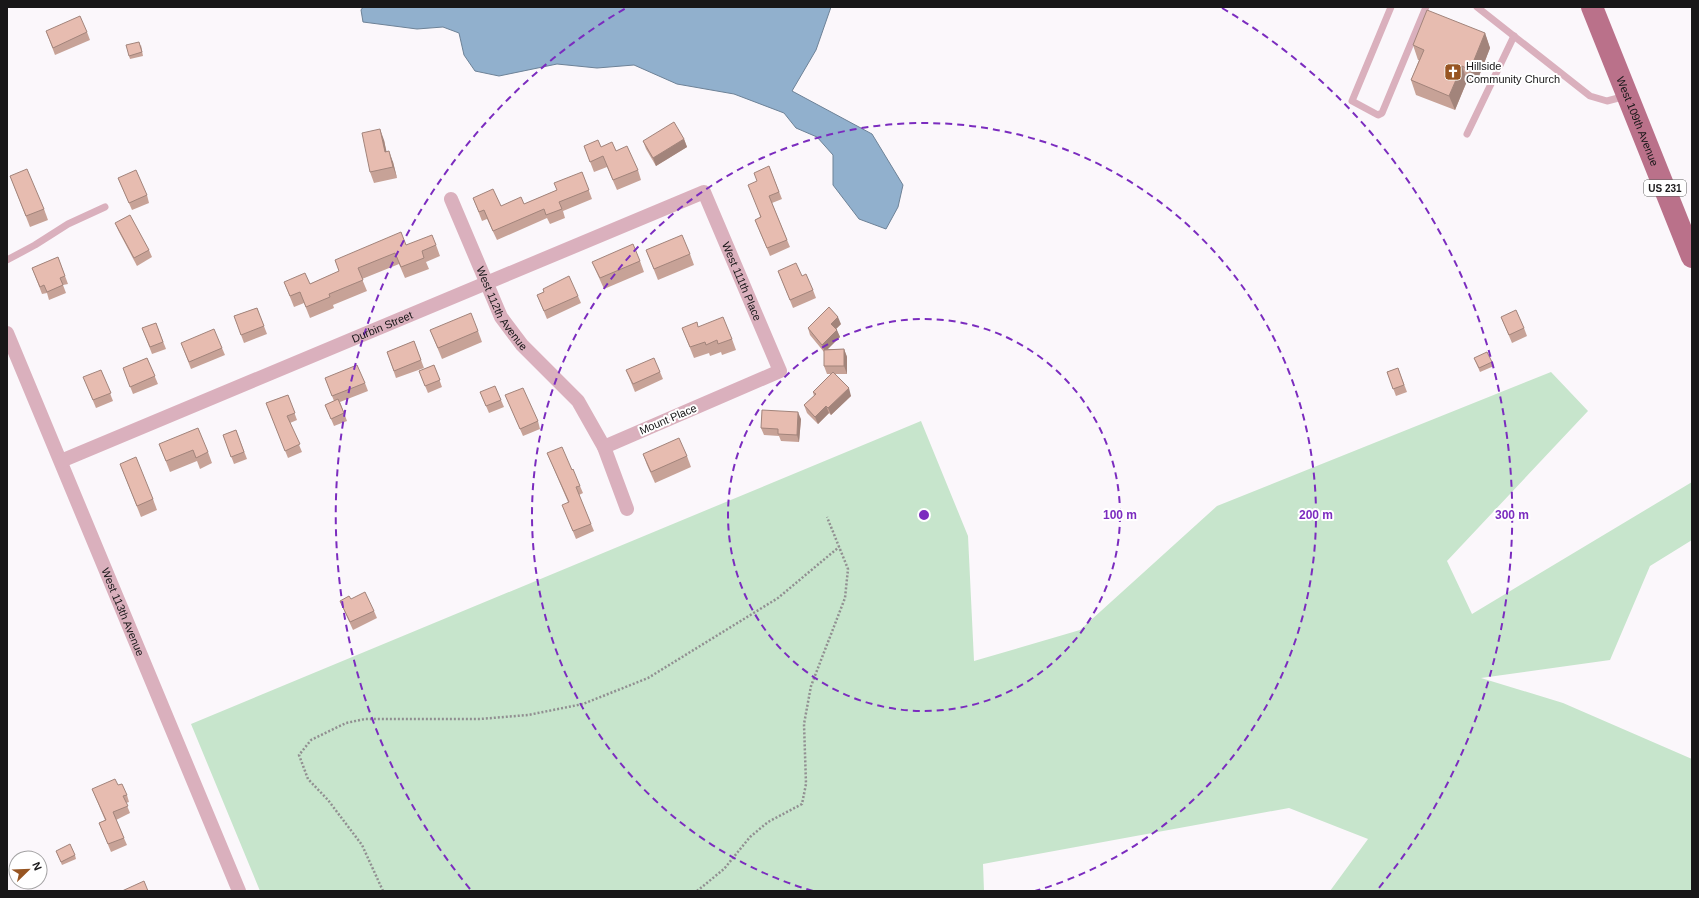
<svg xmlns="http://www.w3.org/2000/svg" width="1699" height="898" font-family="Arial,sans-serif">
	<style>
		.green { fill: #c7e5cc }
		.water { fill: #91b0cd; stroke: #6d8297 }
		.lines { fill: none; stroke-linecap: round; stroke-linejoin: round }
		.path { stroke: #918f91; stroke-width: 2.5; stroke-dasharray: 2 2; stroke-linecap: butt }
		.service { stroke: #dab0bd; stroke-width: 7 }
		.minor { stroke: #dab0bd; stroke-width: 14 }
		.primary { stroke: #ba718a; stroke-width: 22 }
		.wall { fill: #c7a297 }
		.shaded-wall { fill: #a2847b }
		.building { fill: #e7bcb0; stroke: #a2847b }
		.ring { fill: none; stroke: #7b2cbf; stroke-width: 2; stroke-dasharray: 7 5 }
		.labels { text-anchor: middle; stroke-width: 4; stroke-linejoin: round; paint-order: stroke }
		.shield { fill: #fff; stroke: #5d5d5d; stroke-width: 1 }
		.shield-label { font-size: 10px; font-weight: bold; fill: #181718 }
		.poi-label { font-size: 11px; fill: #181718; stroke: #fff; text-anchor: start }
		.street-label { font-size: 11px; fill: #181718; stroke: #fff }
		.centre { fill: #7b2cbf; stroke: #fff; stroke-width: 2 }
		.ring-label { font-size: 12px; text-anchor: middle; font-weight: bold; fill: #7b2cbf; stroke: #fff; stroke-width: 4; stroke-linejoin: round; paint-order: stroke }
	</style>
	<rect width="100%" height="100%" fill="#fbf7fb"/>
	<path class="green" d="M1551 372 1588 411 1447 561 1472 614 1692 482V540L1650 566 1610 660 1481 678 1563 703 1692 759V891H1330L1368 839 1289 808 983 864 984 891H260L191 724 921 421 968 536 974 661 1080 630 1217 506Z"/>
	<path class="water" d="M363 7H831L816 50 792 91 872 134 903 185 898 207 886 229 859 219 833 185V155L817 137 796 128 784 113 734 94 677 84 634 65 597 68 557 64 499 76 475 71 464 55 459 33 443 27 417 29 363 22 361 10Z"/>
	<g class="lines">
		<g class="path">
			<path d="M383 891 362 845 328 800 308 779 299 755 311 740 346 723 365 719H480L528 715 583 704 648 678 778 598 839 547"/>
			<path d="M697 891 724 869 750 837 768 822 802 804 806 784 804 724 811 686 845 598 848 569 827 517"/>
		</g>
		<g class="service">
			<path d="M1391 7 1352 101 1378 115 1382 113 1426 7"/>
			<path d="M1477 7 1590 96 1607 101 1626 96"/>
			<path d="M1467 134 1514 36"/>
			<path d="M7 260 35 245 68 224 105 207"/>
		</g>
		<g class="minor">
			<path id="s1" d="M451 199 501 317 522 345 578 401 604 447 627 509"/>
			<path id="s2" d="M7 333 239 891"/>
			<path id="s3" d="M61 461 704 192 780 371 604 447"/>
		</g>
		<path class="primary" id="s4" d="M1592 7 1692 257"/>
	</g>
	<g class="wall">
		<path d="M46 31 87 32 90 40 55 55Z"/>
		<path d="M1485 33 1490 48 1476 84 1467 81 1455 110 1416 95 1411 80 1419 60H1418L1413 45Z"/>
		<path d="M141 45 143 56 130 59 129 56Z"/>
		<path d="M684 139 687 147 656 166 646 149 643 141Z"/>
		<path d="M384 140 386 151 393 162 397 178 374 183 370 172Z"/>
		<path d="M584 146 601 147 616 151 638 170 641 180 617 190 607 167 594 172Z"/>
		<path d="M769 166 782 199 772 203 790 247 770 256 755 220 760 217 757 181Z"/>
		<path d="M582 172 592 199 563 211 565 218 550 224 547 218 497 240 487 219 482 221 473 198 501 206 524 204 557 190Z"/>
		<path d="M10 176 44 209 48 220 30 227Z"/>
		<path d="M118 178 147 195 149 203 132 210Z"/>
		<path d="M115 223 149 250 152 257 137 266 118 230Z"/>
		<path d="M406 245H436L440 256 426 262 429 269 405 278 399 264 362 279 367 291 333 305 334 308 310 318 304 303 294 307 284 282 310 284 339 271 335 260Z"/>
		<path d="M646 250 690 254 694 265 658 280Z"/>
		<path d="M58 257 68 284 63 285 66 293 49 300 47 293 42 294 32 268Z"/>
		<path d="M640 261 644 272 604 289 592 262Z"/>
		<path d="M778 271 802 276 813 290 816 298 793 308Z"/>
		<path d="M543 289 578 296 581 303 547 319 537 295 544 292Z"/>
		<path d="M257 308 267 334 244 343 234 316Z"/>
		<path d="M1501 317 1524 328 1527 336 1512 343Z"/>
		<path d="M156 323 166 349 152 354 142 328Z"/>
		<path d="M841 324 836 329 840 337 827 349H844L847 357V374H835L851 396 831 415 829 413 818 424 807 413 804 405 814 396 813 392 832 374H827L824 366V352L810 335 808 328Z"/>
		<path d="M682 328 732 339 736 350 722 355 721 352 710 356 709 353 694 358Z"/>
		<path d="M430 330 478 331 482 342 442 359Z"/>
		<path d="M414 341 424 368 396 378 387 352Z"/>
		<path d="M181 343 222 348 225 355 191 369Z"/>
		<path d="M147 358 158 384 133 394 123 368Z"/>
		<path d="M1474 358 1492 362 1494 366 1480 372Z"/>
		<path d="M434 365 442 387 428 393 419 371Z"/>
		<path d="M1398 368 1407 392 1396 396 1387 372Z"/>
		<path d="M101 370 113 401 96 408 86 384Z"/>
		<path d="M626 370 660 372 663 379 635 392Z"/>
		<path d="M325 378 365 383 368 391 340 402 347 421 334 426 325 405 334 401Z"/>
		<path d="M480 392 501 400 504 407 489 413Z"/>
		<path d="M288 395 297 420 290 423 302 452 288 458 266 403Z"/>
		<path d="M505 395 538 421 540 429 523 436Z"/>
		<path d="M801 419 799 442 781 441 779 436 764 435 761 428Z"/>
		<path d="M236 430 247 459 234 464 223 435Z"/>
		<path d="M159 444 208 452 212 463 200 469 197 461 170 472Z"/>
		<path d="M547 453 580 486 583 493 579 495 594 531 576 539 565 512 568 502Z"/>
		<path d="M643 454 687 456 691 467 655 483 647 465Z"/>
		<path d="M120 464 153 499 157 510 141 517Z"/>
		<path d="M351 599 374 611 377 618 353 630 343 608 340 601Z"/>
		<path d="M118 785 127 795 129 802 126 803 130 813 116 820 127 845 111 852 99 823 105 820 92 789Z"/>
		<path d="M56 851 75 855 76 859 62 865Z"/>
	</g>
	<g class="shaded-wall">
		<path d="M1485 33 1490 48 1476 84 1470 70Z"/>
		<path d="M1462 66 1467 81 1455 110 1449 96Z"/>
		<path d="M380 129 384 140 389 163 385 152Z"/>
		<path d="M684 139 687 147 656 166 653 158Z"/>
		<path d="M389 151 393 162 397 178 393 167Z"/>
		<path d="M838 317 841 324 834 331 831 324Z"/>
		<path d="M837 330 840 337 825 352 822 345Z"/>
		<path d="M844 349 847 357V374L844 366Z"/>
		<path d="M849 388 851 396 831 415 828 408Z"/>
		<path d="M826 406 829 413 818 424 815 417Z"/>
		<path d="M798 412 801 419 799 442 797 435Z"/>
	</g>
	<g class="building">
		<path d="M1427 10 1485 33 1470 70 1462 66 1449 96 1411 80 1424 50 1413 45Z"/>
		<path d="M80 16 87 32 53 48 46 31Z"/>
		<path d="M139 42 142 52 129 56 126 45Z"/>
		<path d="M674 122 684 139 653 158 643 141Z"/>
		<path d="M380 129 385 152 389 151 393 167 370 172 362 133Z"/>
		<path d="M598 140 601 147 612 142 616 151 627 146 638 170 613 180 603 156 590 162 584 146Z"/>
		<path d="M769 166 779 192 769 196 787 240 767 248 755 220 761 217 748 185 757 181 754 173Z"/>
		<path d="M27 169 44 209 26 216 10 176Z"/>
		<path d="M136 170 147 195 129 203 118 178Z"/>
		<path d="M582 172 589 190 559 202 562 209 546 215 544 209 493 231 484 210 479 212 473 198 493 189 501 206 521 197 524 204 557 190 554 183Z"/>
		<path d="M130 215 149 250 134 258 115 223Z"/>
		<path d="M401 232 406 245 432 235 436 245 422 251 424 258 401 267 395 253 358 268 363 280 329 294 330 297 306 307 300 292 290 296 284 282 305 273 310 284 339 271 335 260Z"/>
		<path d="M682 235 690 254 654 269 646 250Z"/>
		<path d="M633 244 640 261 600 278 592 262Z"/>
		<path d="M58 257 65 276 60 278 63 285 47 292 44 285 40 287 32 268Z"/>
		<path d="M796 263 802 276 806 274 813 290 790 300 778 271Z"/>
		<path d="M569 276 578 296 544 311 537 295 544 292 543 289Z"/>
		<path d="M829 307 838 317 831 324 837 330 822 345 808 328Z"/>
		<path d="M257 308 264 326 241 335 234 316Z"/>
		<path d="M1516 310 1524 328 1509 335 1501 317Z"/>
		<path d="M471 313 478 331 438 348 430 330Z"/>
		<path d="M723 317 732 339 718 344 717 340 706 345 705 342 690 347 682 328 697 322 698 327Z"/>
		<path d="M156 323 163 342 150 347 142 328Z"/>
		<path d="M214 329 222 348 189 362 181 343Z"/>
		<path d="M414 341 421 360 394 371 387 352Z"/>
		<path d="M844 349V366H824V350Z"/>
		<path d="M1487 352 1492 362 1479 368 1474 358Z"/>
		<path d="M147 358 155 376 130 387 123 368Z"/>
		<path d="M654 358 660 372 633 384 626 370Z"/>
		<path d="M357 365 365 383 332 396 325 378Z"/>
		<path d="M434 365 440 380 425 386 419 371Z"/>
		<path d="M1398 368 1404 385 1393 389 1387 372Z"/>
		<path d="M101 370 111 393 93 400 83 377Z"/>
		<path d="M833 372 849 388 828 408 826 406 815 417 804 405 816 394 813 392Z"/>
		<path d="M495 386 501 400 486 406 480 392Z"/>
		<path d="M523 388 538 421 520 429 505 395Z"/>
		<path d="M288 395 295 413 287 416 300 444 285 451 266 403Z"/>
		<path d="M338 399 344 413 331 419 325 405Z"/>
		<path d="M762 410 798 412 797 435 778 434V429L761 428Z"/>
		<path d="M198 428 208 452 196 458 193 450 166 461 159 444Z"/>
		<path d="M236 430 244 452 231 457 223 435Z"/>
		<path d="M679 438 687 456 651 472 643 454Z"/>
		<path d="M562 447 572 470 573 469 580 486 576 487 591 524 573 531 562 505 569 502 547 453Z"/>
		<path d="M136 457 153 499 137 506 120 464Z"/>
		<path d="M365 592 374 611 350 622 340 601 349 596 351 599Z"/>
		<path d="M115 779 118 785 122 784 127 795 123 796 128 806 113 812 124 838 108 844 99 823 106 820 92 789Z"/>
		<path d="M70 844 75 855 61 862 56 851Z"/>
		<path d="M144 881 148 891H122Z"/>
	</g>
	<g class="ring">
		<circle cx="924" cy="515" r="196"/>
		<path d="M813 891A392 392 0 1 1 1035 891"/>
		<path d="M470 889A588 588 0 0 1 626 8M1222 8A588 588 0 0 1 1378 889"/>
	</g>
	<defs>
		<symbol id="church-square" viewBox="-11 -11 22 22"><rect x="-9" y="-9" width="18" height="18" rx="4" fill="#975522" stroke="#fff"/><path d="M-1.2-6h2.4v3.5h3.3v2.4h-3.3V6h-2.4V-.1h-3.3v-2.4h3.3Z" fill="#fff"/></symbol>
	</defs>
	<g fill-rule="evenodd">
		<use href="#church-square" x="1443" y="62" width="20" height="20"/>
	</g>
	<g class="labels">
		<rect class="shield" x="1644" y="180" width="42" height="16" rx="3"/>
		<g class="shield-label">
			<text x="1665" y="192">US 231</text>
		</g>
		<g class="poi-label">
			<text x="1466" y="70">Hillside<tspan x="1466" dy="13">Community Church</tspan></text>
		</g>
		<g class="street-label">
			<text dy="4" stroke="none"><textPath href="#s4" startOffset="123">West 109th Avenue</textPath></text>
			<text dy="4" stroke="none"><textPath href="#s3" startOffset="794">West 111th Place</textPath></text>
			<text dy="4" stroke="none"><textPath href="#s1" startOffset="121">West 112th Avenue</textPath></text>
			<text dy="4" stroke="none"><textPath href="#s3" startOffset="348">Durbin Street</textPath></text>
			<text transform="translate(668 419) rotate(-23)" y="4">Mount Place</text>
			<text dy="4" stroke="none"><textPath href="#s2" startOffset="302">West 113th Avenue</textPath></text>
		</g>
	</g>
	<circle cx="924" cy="515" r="6" class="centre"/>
	<g class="ring-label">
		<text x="1120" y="519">100 m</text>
		<text x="1316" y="519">200 m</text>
		<text x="1512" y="519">300 m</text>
	</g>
	<rect width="1699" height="898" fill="none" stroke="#181718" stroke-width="16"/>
	<g transform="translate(28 870) rotate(67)"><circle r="19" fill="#ffffff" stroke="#a3a2a3"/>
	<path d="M0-3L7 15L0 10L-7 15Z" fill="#975522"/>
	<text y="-6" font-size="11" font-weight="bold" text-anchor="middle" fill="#181718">N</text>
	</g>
</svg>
